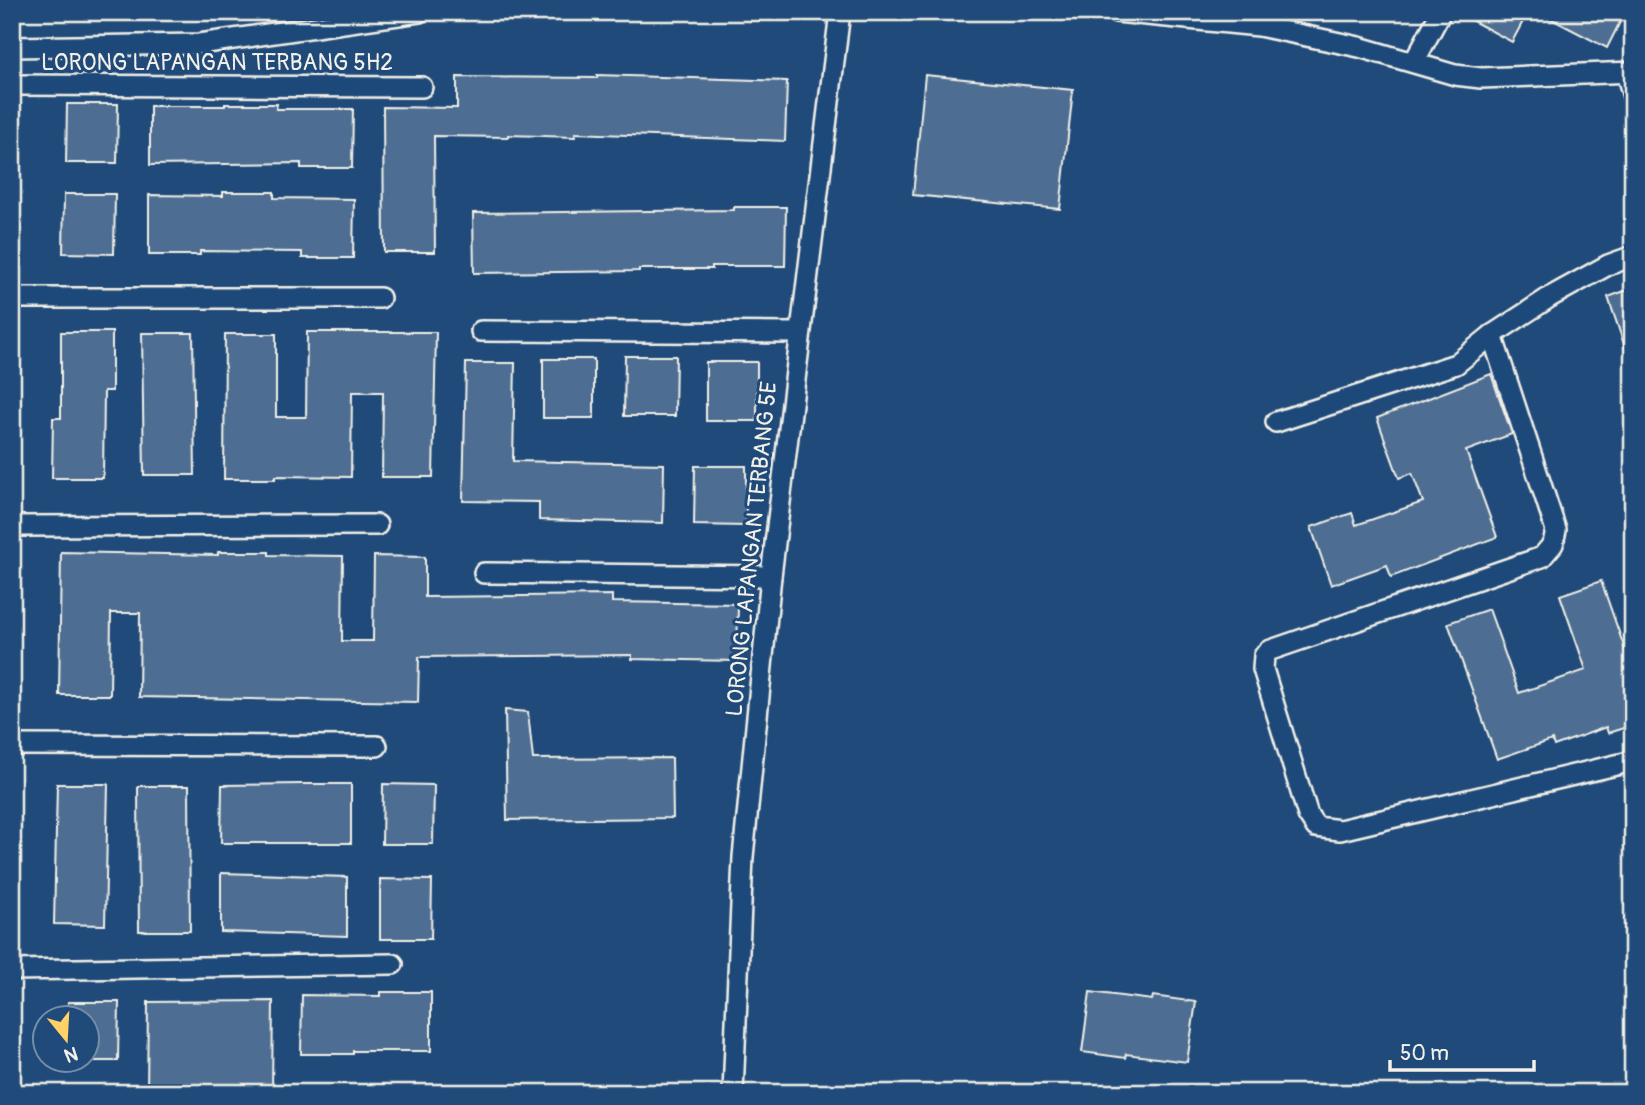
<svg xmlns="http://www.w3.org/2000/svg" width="1645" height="1105" font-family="Pangolin,sans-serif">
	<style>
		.building { fill: #4d6e92; stroke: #f4f1e8; stroke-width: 2 }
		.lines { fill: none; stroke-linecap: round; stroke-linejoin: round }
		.street-casing { stroke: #f4f1e8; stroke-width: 24 }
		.street { stroke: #1f4a7a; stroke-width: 19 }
		.labels { text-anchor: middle; stroke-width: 6; stroke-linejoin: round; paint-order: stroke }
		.street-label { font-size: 23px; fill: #f4f1e8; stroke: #1f4a7a }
	</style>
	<rect width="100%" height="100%" fill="#1f4a7a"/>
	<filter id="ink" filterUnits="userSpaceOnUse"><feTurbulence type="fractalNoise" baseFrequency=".0143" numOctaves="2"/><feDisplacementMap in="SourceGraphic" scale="14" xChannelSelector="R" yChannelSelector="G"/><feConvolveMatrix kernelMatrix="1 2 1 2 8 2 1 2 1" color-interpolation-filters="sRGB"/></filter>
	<g filter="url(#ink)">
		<g class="building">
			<path d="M1456 12H1528L1512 42Z"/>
			<path d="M1538 12H1625L1607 48Z"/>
			<path d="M597 75 787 81 785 141 575 133V137L508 135V137L434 136 435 252H384L383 107 457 108V77L597 78Z"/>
			<path d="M925 75 1073 90 1060 209 913 195Z"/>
			<path d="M67 104H118L117 163H66Z"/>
			<path d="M225 104H277L276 109H353L352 168H301V163L150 165V106H225Z"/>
			<path d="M223 192H274V198L354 199 353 258H302V252L200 251V255H149V195L223 196Z"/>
			<path d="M64 194H115L114 254 63 253Z"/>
			<path d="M734 207H786L785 266H712V269H639V271L474 273 473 213 734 210Z"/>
			<path d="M1633 288V362H1630L1608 297Z"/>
			<path d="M61 332H112V391H104L103 478H52L53 418H61Z"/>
			<path d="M307 332H436L433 477H382L383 392H352L351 477 275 476V479H224L225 334H276V417H306Z"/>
			<path d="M142 333H193L195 475H144Z"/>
			<path d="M625 356H676L675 416H624Z"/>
			<rect x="543" y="359" width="51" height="59"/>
			<rect x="706" y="362" width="51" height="59"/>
			<path d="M466 363H515L513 461 664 464 663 523 539 520V502L463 501Z"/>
			<path d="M1491 374 1512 434 1466 451 1497 537 1391 577 1387 565 1331 585 1311 527 1352 513 1356 525 1423 502 1412 473 1399 478 1377 418Z"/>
			<path d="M695 466H746V526L694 525Z"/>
			<path d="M61 552 218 555V552H269V555L343 556 342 641H373L374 556 425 557V597L612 595V602L738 604 737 661 632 659V655L419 657 418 702 139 697 140 613H111L110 695H59Z"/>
			<path d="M1601 581 1633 672V725L1608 733 1606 727 1554 746 1552 740 1497 759 1448 623 1489 609 1519 693 1586 670 1560 595Z"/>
			<path d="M505 710 528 712 533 759 672 758 673 818 507 820Z"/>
			<path d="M57 784H108L105 925 54 924Z"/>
			<path d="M300 784H351V843H221L222 785Z"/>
			<path d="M383 784 434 785 433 844H382Z"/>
			<path d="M138 786H189L190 931H139Z"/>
			<path d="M221 873 347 877V936L221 932Z"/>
			<path d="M380 879 432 880 431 939H380Z"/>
			<path d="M380 992H431V1051H353V1054H301L302 995 380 996Z"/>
			<path d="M1090 992 1152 1000 1153 996 1196 1002 1187 1062 1126 1054 1125 1058 1082 1052Z"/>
			<path d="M273 1001 272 1093H147L148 1002Z"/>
			<path d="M68 1002H119L118 1061H88V1018H67Z"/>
		</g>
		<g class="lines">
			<defs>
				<g id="street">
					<path d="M1116 12 1259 26 1359 47 1455 75 1481 78 1633 72"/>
					<path d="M12 47 199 44 419 12"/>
					<path d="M1414 62 1441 12"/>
					<path d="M1626 73 1633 96"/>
					<path d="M12 85 422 87"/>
					<path d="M12 298H380"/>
					<path d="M481 331 799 333"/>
					<path d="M1492 335 1556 530 1553 544 1542 557 1268 651 1264 656 1263 669 1308 815 1316 827 1340 830 1633 761"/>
					<path d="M1276 422 1456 364 1492 335 1550 297 1608 265 1633 256"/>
					<path d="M12 526 377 525"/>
					<path d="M484 573 771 576"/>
					<path d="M12 745 377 746"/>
					<path d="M12 970 393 964"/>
					<path d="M733 1093 743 857 771 576 840 12"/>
				</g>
			</defs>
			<use href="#street" class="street-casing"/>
			<use href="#street" class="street"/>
		</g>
	</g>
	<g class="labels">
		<g class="street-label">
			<text x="217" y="70">LORONG LAPANGAN TERBANG 5H2</text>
			<text transform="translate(751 549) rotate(-84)" y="8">LORONG LAPANGAN TERBANG 5E</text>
		</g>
	</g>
	<rect width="1645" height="1105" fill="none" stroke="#1f4a7a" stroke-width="42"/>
	<rect x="21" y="21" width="1603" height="1063" fill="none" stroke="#f4f1e8" stroke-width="2.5" filter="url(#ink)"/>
	<g transform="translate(66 1039) rotate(162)"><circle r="33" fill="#1f4a7a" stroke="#748da6" stroke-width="2"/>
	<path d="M0-5L12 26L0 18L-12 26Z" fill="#ffd166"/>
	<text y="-10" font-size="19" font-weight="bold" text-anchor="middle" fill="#f4f1e8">N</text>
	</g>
	<path d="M1390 1060v10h144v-10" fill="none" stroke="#f4f1e8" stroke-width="3.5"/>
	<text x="1400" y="1060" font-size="21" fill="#f4f1e8" stroke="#1f4a7a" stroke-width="5" paint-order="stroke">50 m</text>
</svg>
